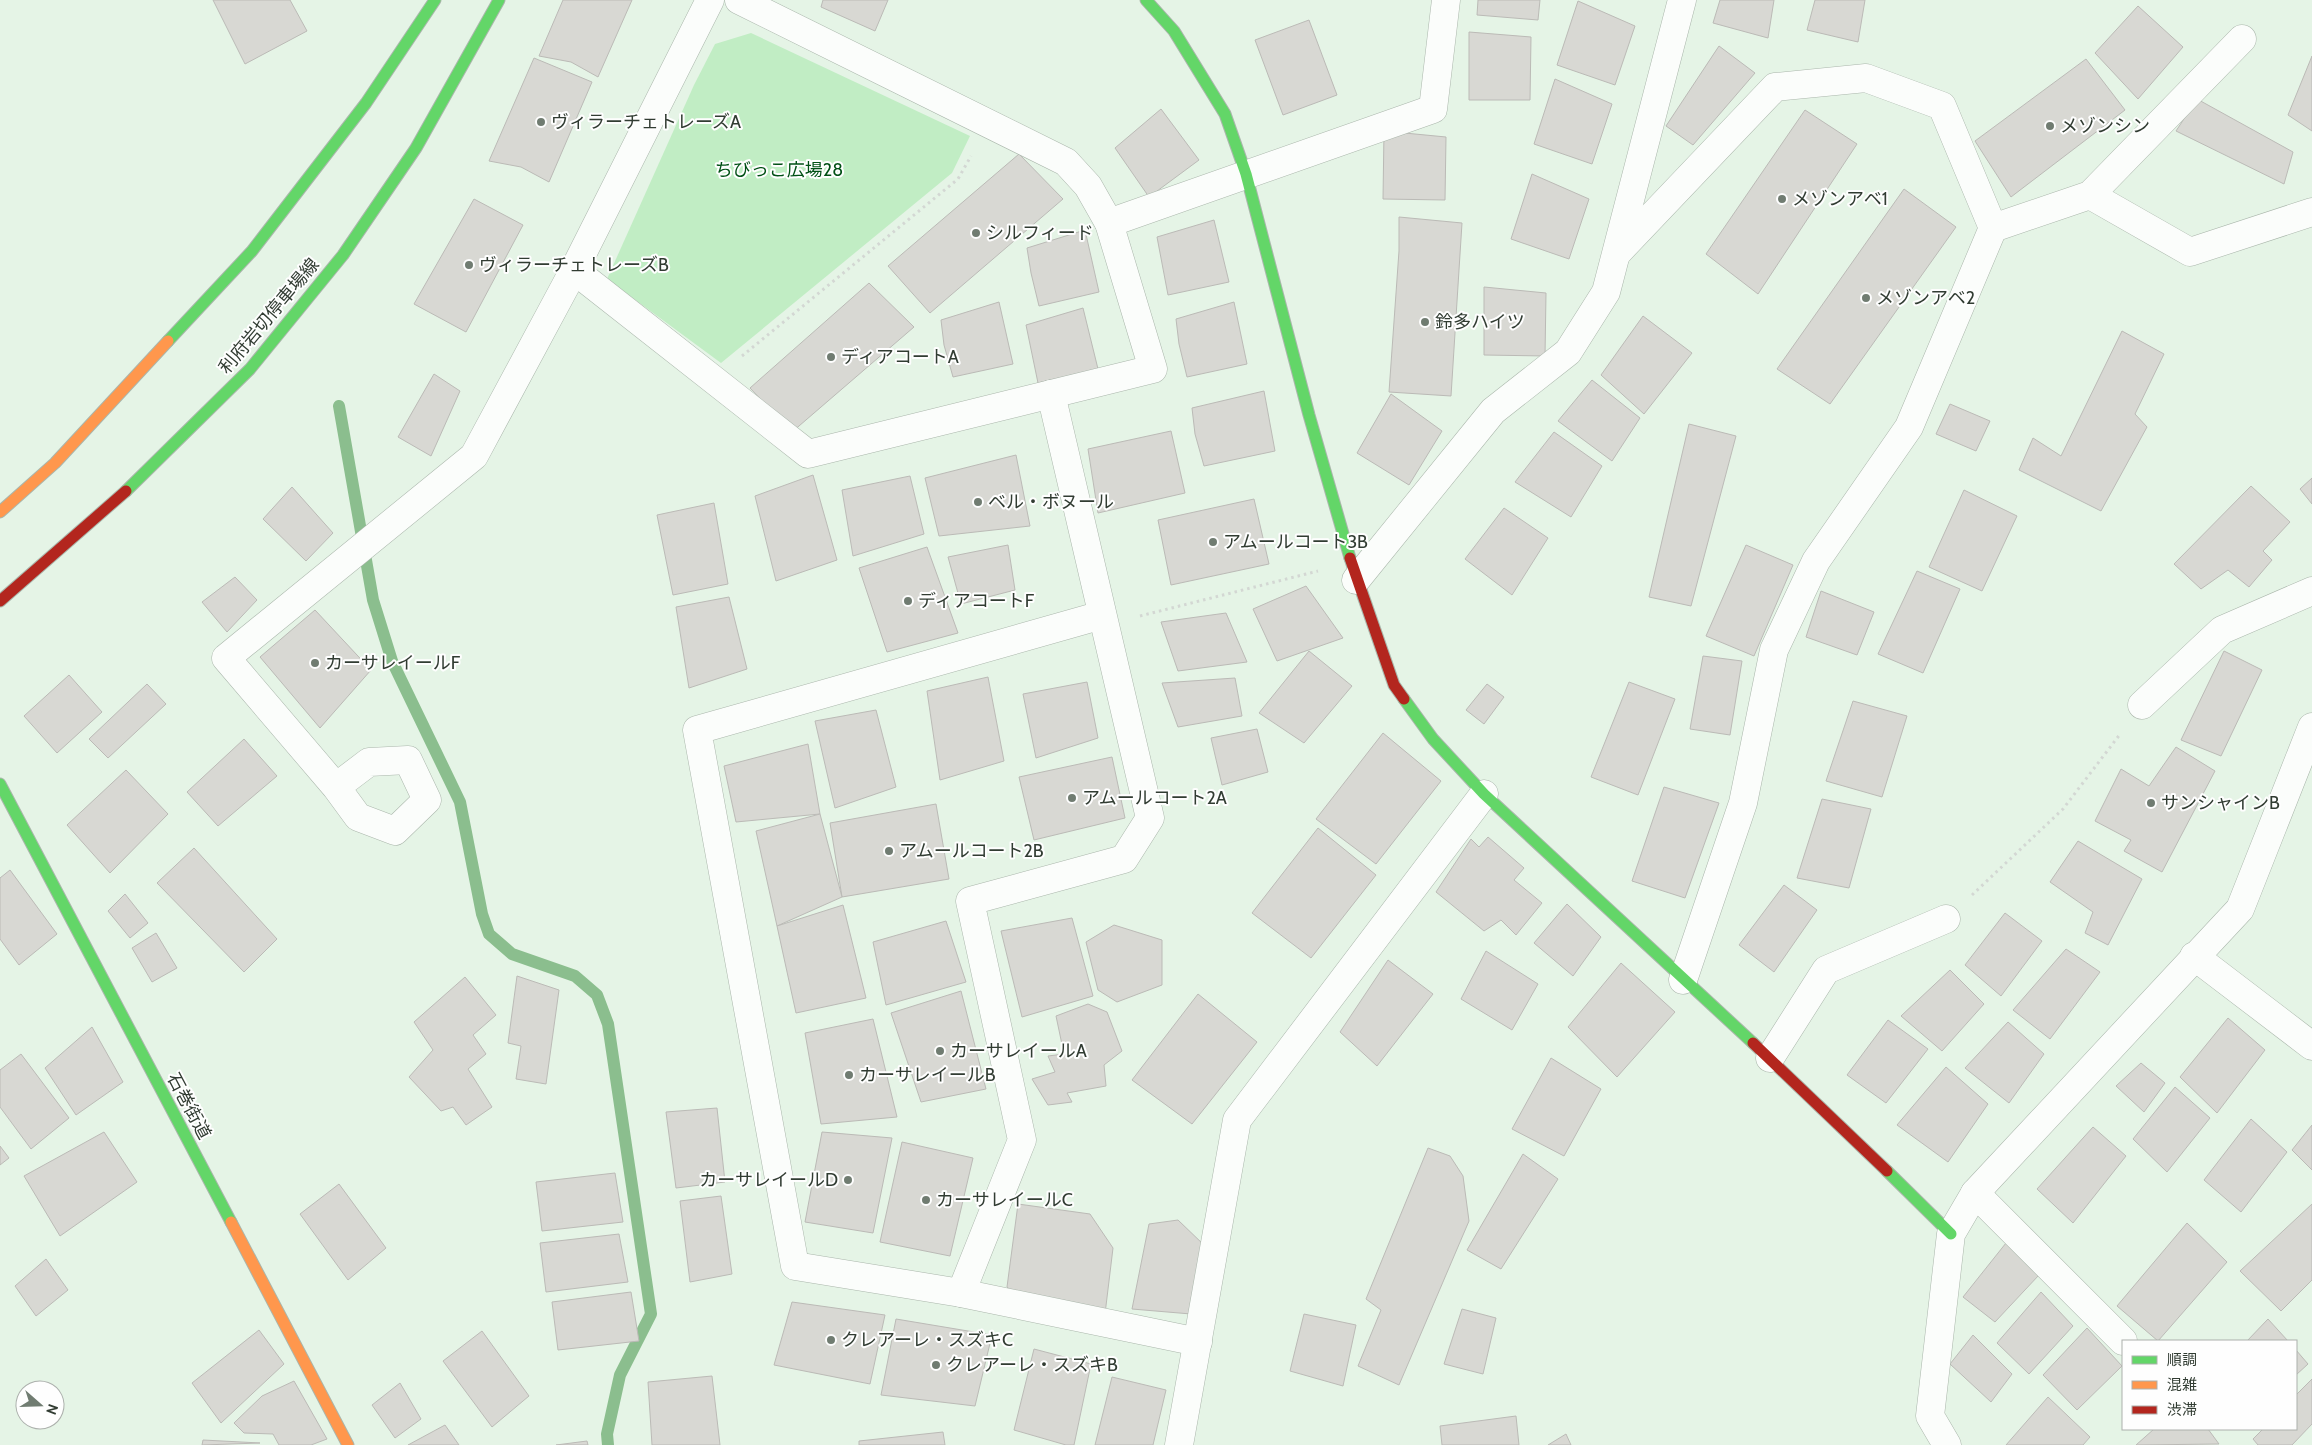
<svg xmlns="http://www.w3.org/2000/svg" width="2312" height="1445" font-family="Cabin,'Noto Sans JP',sans-serif">
	<style>
		.green { fill: #c1edc4 }
		.lines { fill: none; stroke-linecap: round; stroke-linejoin: round }
		.stream { stroke: #8bbe8e; stroke-width: 12 }
		.building { fill: #d8d8d3; stroke: #bbbab6 }
		.street-casing { stroke: #aab6ab; stroke-width: 29 }
		.fast-casing { stroke: #aab6ab; stroke-width: 13 }
		.slow-casing { stroke: #aab6ab; stroke-width: 13 }
		.jam-casing { stroke: #aab6ab; stroke-width: 13 }
		.path { stroke: #d3d7d3; stroke-width: 3; stroke-dasharray: 2.5 4; stroke-linecap: butt }
		.street { stroke: #fbfdfb; stroke-width: 28 }
		.fast { stroke: #63d668; stroke-width: 11 }
		.slow { stroke: #ff974d; stroke-width: 11 }
		.jam { stroke: #b3261e; stroke-width: 11 }
		.poi-dot { fill: #707c71; stroke: #fefefe; stroke-width: 2 }
		.labels { text-anchor: middle; stroke-width: 4; stroke-linejoin: round; paint-order: stroke }
		.poi-label { font-size: 18px; fill: #313c32; stroke: #fefefe; text-anchor: start }
		.park-label { font-size: 18px; fill: #015015; stroke: #fefefe }
		.street-label { font-size: 18px; fill: #313c32; stroke: #fefefe }
	</style>
	<rect width="100%" height="100%" fill="#e5f4e6"/>
	<path class="green" d="M751 33 970 136 952 173 721 363 607 279 694 85 715 44Z"/>
	<g class="lines">
		<path class="stream" d="M339 406 373 600 392 661 460 802 482 914 489 934 512 954 575 976 597 995 608 1024 651 1314 620 1375 607 1434 608 1445"/>
	</g>
	<g class="building">
		<path d="M213 0H290L307 31 245 64Z"/>
		<path d="M563 0H632L598 77 571 62 539 56Z"/>
		<path d="M823 0H888L875 31 821 7Z"/>
		<path d="M1478 0H1540L1538 20 1477 15Z"/>
		<path d="M1720 0H1774L1768 38 1713 23Z"/>
		<path d="M1815 0H1865L1858 42 1807 30Z"/>
		<path d="M1578 1 1635 26 1615 85 1557 65Z"/>
		<path d="M2138 6 2183 47 2138 99 2095 53Z"/>
		<path d="M1309 20 1337 95 1283 115 1255 40Z"/>
		<path d="M1469 32 1531 37 1530 100H1469Z"/>
		<path d="M1719 46 1755 73 1693 145 1666 126Z"/>
		<path d="M2312 56V131L2288 115Z"/>
		<path d="M534 58 592 82 549 182 521 167 489 161Z"/>
		<path d="M2086 59 2125 110 2011 197 1975 141Z"/>
		<path d="M1555 79 1612 104 1592 164 1534 144Z"/>
		<path d="M2197 99 2293 152 2284 184 2176 131Z"/>
		<path d="M1161 109 1199 160 1149 197 1115 148Z"/>
		<path d="M1805 110 1857 144 1758 294 1706 254Z"/>
		<path d="M1384 131 1446 137 1445 200 1383 199Z"/>
		<path d="M1019 154 1063 199 930 313 888 266Z"/>
		<path d="M1532 174 1589 199 1569 259 1511 239Z"/>
		<path d="M1904 189 1956 227 1830 404 1777 369Z"/>
		<path d="M474 199 523 225 466 332 414 304Z"/>
		<path d="M1399 217 1462 223 1451 396 1389 392 1399 251Z"/>
		<path d="M1214 220 1229 282 1168 295 1157 237Z"/>
		<path d="M1085 230 1099 292 1039 306 1031 273 1027 248Z"/>
		<path d="M869 283 914 327 792 432 750 388Z"/>
		<path d="M1484 287 1546 293 1545 356 1484 355Z"/>
		<path d="M999 302 1013 364 953 377 944 345 941 320Z"/>
		<path d="M1234 302 1247 364 1187 377 1179 344 1176 319Z"/>
		<path d="M1083 308 1098 369 1038 383 1026 325Z"/>
		<path d="M1643 316 1692 353 1644 414 1601 375Z"/>
		<path d="M2122 331 2164 354 2135 414 2147 427 2101 511 2019 470 2033 438 2061 456Z"/>
		<path d="M434 374 460 391 431 456 398 437Z"/>
		<path d="M1592 380 1640 418 1612 461 1558 421Z"/>
		<path d="M1264 391 1275 451 1204 466 1195 434 1192 408Z"/>
		<path d="M1391 394 1442 431 1409 485 1357 453Z"/>
		<path d="M1950 404 1990 421 1976 451 1936 434Z"/>
		<path d="M1689 424 1736 436 1691 606 1649 597Z"/>
		<path d="M1171 431 1185 493 1098 513 1088 449Z"/>
		<path d="M1554 432 1602 466 1571 517 1515 482Z"/>
		<path d="M1016 455 1030 526 939 536 925 478Z"/>
		<path d="M813 475 837 560 776 581 755 496Z"/>
		<path d="M910 476 924 534 853 556 842 490Z"/>
		<path d="M2312 478V504L2300 489Z"/>
		<path d="M2251 486 2290 522 2263 551 2272 560 2249 587 2228 570 2201 589 2174 564Z"/>
		<path d="M292 487 333 533 306 561 263 519Z"/>
		<path d="M1964 490 2017 516 1982 591 1929 567Z"/>
		<path d="M1254 499 1269 564 1171 585 1158 520Z"/>
		<path d="M714 503 728 584 673 595 657 515Z"/>
		<path d="M1504 508 1548 538 1512 595 1465 559Z"/>
		<path d="M1008 545 1015 590 961 604 948 557Z"/>
		<path d="M1746 545 1793 565 1754 656 1706 636Z"/>
		<path d="M927 547 958 633 887 652 859 568Z"/>
		<path d="M1917 571 1960 589 1923 673 1878 654Z"/>
		<path d="M235 577 257 600 227 632 202 602Z"/>
		<path d="M1306 586 1343 638 1277 661 1253 609Z"/>
		<path d="M1821 591 1874 612 1857 655 1806 637Z"/>
		<path d="M729 597 747 669 689 688 676 607Z"/>
		<path d="M315 610 371 670 320 728 260 657Z"/>
		<path d="M1226 613 1247 662 1178 671 1161 622Z"/>
		<path d="M1309 651 1352 686 1304 743 1259 713Z"/>
		<path d="M2224 651 2262 670 2221 756 2181 740Z"/>
		<path d="M1703 656 1742 661 1730 735 1690 729Z"/>
		<path d="M69 675 102 712 57 753 24 716Z"/>
		<path d="M988 677 1004 761 940 780 927 691Z"/>
		<path d="M1235 678 1242 716 1178 727 1162 683Z"/>
		<path d="M1087 682 1098 738 1036 758 1023 694Z"/>
		<path d="M1629 682 1675 699 1638 795 1591 777Z"/>
		<path d="M147 684 166 704 108 758 89 739Z"/>
		<path d="M1487 684 1504 697 1484 724 1466 710Z"/>
		<path d="M1853 701 1907 716 1882 797 1826 781Z"/>
		<path d="M876 710 896 787 835 808 815 721Z"/>
		<path d="M1257 729 1268 772 1222 785 1211 738Z"/>
		<path d="M1383 733 1441 781 1376 864 1316 819Z"/>
		<path d="M244 739 277 776 218 826 187 792Z"/>
		<path d="M808 744 820 814 736 822 724 766Z"/>
		<path d="M2176 747 2215 771 2162 872 2124 851 2131 840 2095 821 2121 769 2149 786Z"/>
		<path d="M1112 757 1125 818 1034 840 1019 777Z"/>
		<path d="M126 770 168 814 110 873 67 825Z"/>
		<path d="M1664 787 1719 803 1685 898 1632 881Z"/>
		<path d="M1822 799 1871 809 1849 888 1797 878Z"/>
		<path d="M936 804 949 879 842 897 830 823Z"/>
		<path d="M820 814 842 897 777 926 756 831Z"/>
		<path d="M1318 828 1376 875 1311 958 1252 913Z"/>
		<path d="M1488 837 1524 868 1514 880 1542 903 1516 935 1501 920 1484 931 1436 892 1471 839 1479 847Z"/>
		<path d="M2078 841 2142 879 2108 945 2085 933 2093 912 2050 882Z"/>
		<path d="M194 848 277 939 244 972 157 883Z"/>
		<path d="M10 870 57 934 19 965 0 939V878Z"/>
		<path d="M1784 885 1817 910 1774 972 1739 945Z"/>
		<path d="M125 894 148 923 130 938 108 911Z"/>
		<path d="M1567 904 1601 937 1573 976 1534 943Z"/>
		<path d="M843 905 866 998 796 1013 777 926Z"/>
		<path d="M2005 913 2042 941 2001 996 1965 965Z"/>
		<path d="M1072 918 1093 996 1022 1017 1001 931Z"/>
		<path d="M946 921 966 982 886 1005 873 942Z"/>
		<path d="M1114 925 1162 940V985L1117 1002 1098 990 1086 942Z"/>
		<path d="M156 933 177 968 152 982 132 948Z"/>
		<path d="M2066 949 2100 972 2050 1039 2013 1010Z"/>
		<path d="M1486 951 1538 984 1512 1030 1461 999Z"/>
		<path d="M1388 960 1433 994 1377 1066 1340 1032Z"/>
		<path d="M1621 963 1675 1012 1617 1077 1568 1027Z"/>
		<path d="M1950 970 1984 1004 1942 1051 1901 1016Z"/>
		<path d="M517 976 559 990 546 1084 516 1079 521 1046 508 1043Z"/>
		<path d="M465 977 496 1015 473 1035 486 1054 468 1069 492 1107 466 1125 453 1107 441 1111 409 1077 433 1050 414 1022Z"/>
		<path d="M961 991 986 1089 921 1102 891 1013Z"/>
		<path d="M1198 994 1257 1042 1192 1124 1132 1080Z"/>
		<path d="M1088 1004 1107 1012 1122 1051 1104 1065 1106 1086 1067 1093 1072 1102 1048 1105 1032 1079 1055 1072 1048 1056 1064 1054 1056 1016Z"/>
		<path d="M2228 1018 2265 1050 2217 1113 2180 1077Z"/>
		<path d="M873 1019 897 1117 821 1124 805 1033Z"/>
		<path d="M1888 1020 1928 1049 1886 1103 1847 1075Z"/>
		<path d="M2008 1022 2044 1054 2009 1103 1965 1068Z"/>
		<path d="M92 1027 123 1082 76 1115 45 1068Z"/>
		<path d="M21 1054 69 1118 31 1149 0 1107V1070Z"/>
		<path d="M1551 1058 1601 1089 1564 1156 1512 1129Z"/>
		<path d="M2141 1063 2165 1083 2144 1112 2116 1086Z"/>
		<path d="M1946 1067 1988 1104 1948 1162 1897 1125Z"/>
		<path d="M2175 1087 2210 1118 2167 1172 2133 1139Z"/>
		<path d="M717 1108 725 1182 676 1188 666 1112Z"/>
		<path d="M2251 1119 2287 1152 2241 1212 2204 1180Z"/>
		<path d="M2312 1125V1170L2292 1150Z"/>
		<path d="M2093 1127 2126 1156 2073 1223 2037 1189Z"/>
		<path d="M104 1132 137 1182 60 1236 24 1176Z"/>
		<path d="M822 1132 892 1138 873 1233 805 1222Z"/>
		<path d="M902 1142 973 1158 950 1256 880 1242Z"/>
		<path d="M0 1146 9 1158 0 1165Z"/>
		<path d="M1428 1148 1450 1156 1463 1176 1469 1221 1399 1385 1358 1366 1381 1310 1366 1299Z"/>
		<path d="M1523 1154 1558 1179 1501 1269 1467 1250Z"/>
		<path d="M615 1173 623 1222 542 1231 536 1182Z"/>
		<path d="M339 1184 386 1248 348 1280 300 1214Z"/>
		<path d="M721 1196 732 1274 690 1282 680 1201Z"/>
		<path d="M1018 1204 1090 1214 1113 1248 1105 1314 1024 1301 1007 1287Z"/>
		<path d="M2312 1204V1280L2281 1311 2240 1271Z"/>
		<path d="M1178 1220 1205 1246 1191 1314 1132 1309 1149 1224Z"/>
		<path d="M2187 1223 2227 1262 2158 1341 2117 1306Z"/>
		<path d="M619 1234 628 1282 546 1292 540 1243Z"/>
		<path d="M2006 1243 2039 1275 1995 1322 1963 1297Z"/>
		<path d="M46 1259 68 1290 36 1316 15 1286Z"/>
		<path d="M631 1292 639 1341 558 1350 552 1302Z"/>
		<path d="M2041 1292 2073 1326 2029 1374 1997 1343Z"/>
		<path d="M792 1302 885 1315 870 1384 774 1365Z"/>
		<path d="M1462 1309 1496 1318 1483 1374 1444 1364Z"/>
		<path d="M1304 1314 1356 1325 1343 1386 1290 1371Z"/>
		<path d="M896 1319 992 1335 975 1406 881 1395Z"/>
		<path d="M2268 1319 2288 1341H2247Z"/>
		<path d="M2087 1328 2122 1366 2077 1410 2043 1375Z"/>
		<path d="M259 1330 284 1364 221 1423 192 1383Z"/>
		<path d="M482 1331 529 1396 492 1427 443 1361Z"/>
		<path d="M1973 1335 2012 1374 1991 1402 1950 1364Z"/>
		<path d="M1034 1349 1091 1364 1074 1445H1066L1014 1430Z"/>
		<path d="M2296 1350 2308 1364 2296 1375Z"/>
		<path d="M712 1376 720 1445H652L648 1382Z"/>
		<path d="M1112 1377 1166 1390 1153 1445H1095Z"/>
		<path d="M2312 1379V1424L2292 1445H2258L2253 1439 2263 1429H2296V1395Z"/>
		<path d="M294 1381 327 1439 311 1445H279L273 1434 244 1433 234 1423 262 1396Z"/>
		<path d="M400 1383 421 1419 395 1438 372 1405Z"/>
		<path d="M2048 1397 2090 1437 2083 1445H2006Z"/>
		<path d="M1516 1416 1519 1445H1442L1440 1426Z"/>
		<path d="M445 1425 459 1445H408Z"/>
		<path d="M2154 1429H2208L2219 1444 2136 1445Z"/>
		<path d="M943 1432 945 1445H859V1441Z"/>
		<path d="M1566 1434 1571 1445H1548Z"/>
		<path d="M203 1440 260 1443 202 1445Z"/>
		<path d="M587 1441 588 1445H556Z"/>
	</g>
	<g class="lines">
		<defs>
			<g id="street">
				<path d="M2090 195 2190 252 2312 212"/>
				<path d="M1109 223 1433 109 1446 0"/>
				<path d="M1617 253 1775 87 1866 78 1942 106 1993 228"/>
				<path d="M574 270 808 454 1153 369 1109 223 1088 186 1066 162 739 0"/>
				<path d="M1356 580 1493 411 1568 352 1606 292 1682 0"/>
				<path d="M1102 615 697 730 795 1266 961 1293 1198 1342"/>
				<path d="M2142 705 2222 630 2312 591"/>
				<path d="M336 787 369 762 408 760 427 800 395 831 358 817 336 787 226 658 474 456 574 270 710 0"/>
				<path d="M2194 956 2312 1046"/>
				<path d="M1683 980 1743 803 1774 650 1816 561 1909 427 1993 228 2090 195 2242 39"/>
				<path d="M1770 1058 1826 970 1946 919"/>
				<path d="M1975 1193 2123 1341"/>
				<path d="M961 1293 1022 1140 970 901 1124 859 1150 818 1051 394"/>
				<path d="M1179 1445 1237 1120 1484 794"/>
				<path d="M1947 1445 1930 1416 1951 1234 1975 1193 2240 909 2312 727"/>
			</g>
			<g id="fast">
				<path d="M1146 0 1174 31 1225 114 1246 174 1309 415 1350 558"/>
				<path d="M168 341 252 251 366 103 435 0"/>
				<path d="M126 491 250 369 343 255 416 148 499 0"/>
				<path d="M1404 699 1433 739 1484 794 1753 1043"/>
				<path d="M0 784 231 1222"/>
				<path d="M1887 1171 1951 1234"/>
			</g>
			<g id="slow">
				<path d="M0 512 55 463 168 341"/>
				<path d="M231 1222 348 1445"/>
			</g>
			<g id="jam">
				<path d="M1350 558 1394 685 1404 699"/>
				<path d="M0 601 126 491"/>
				<path d="M1753 1043 1887 1171"/>
			</g>
		</defs>
		<use href="#street" class="street-casing"/>
		<use href="#fast" class="fast-casing"/>
		<use href="#slow" class="slow-casing"/>
		<use href="#jam" class="jam-casing"/>
		<g class="path">
			<path d="M742 356 958 179 971 156"/>
			<path d="M1140 616 1318 571"/>
			<path d="M1972 895 2063 809 2121 733"/>
		</g>
		<use href="#street" class="street"/>
		<use href="#fast" class="fast"/>
		<use href="#slow" class="slow"/>
		<use href="#jam" class="jam"/>
	</g>
	<g class="poi-dot">
		<circle cx="541" cy="122" r="5"/>
		<circle cx="2050" cy="126" r="5"/>
		<circle cx="1782" cy="199" r="5"/>
		<circle cx="976" cy="233" r="5"/>
		<circle cx="469" cy="265" r="5"/>
		<circle cx="1866" cy="298" r="5"/>
		<circle cx="1425" cy="322" r="5"/>
		<circle cx="831" cy="357" r="5"/>
		<circle cx="978" cy="502" r="5"/>
		<circle cx="1213" cy="542" r="5"/>
		<circle cx="908" cy="601" r="5"/>
		<circle cx="315" cy="663" r="5"/>
		<circle cx="1072" cy="798" r="5"/>
		<circle cx="2151" cy="803" r="5"/>
		<circle cx="889" cy="851" r="5"/>
		<circle cx="940" cy="1051" r="5"/>
		<circle cx="849" cy="1075" r="5"/>
		<circle cx="848" cy="1180" r="5"/>
		<circle cx="926" cy="1200" r="5"/>
		<circle cx="831" cy="1340" r="5"/>
		<circle cx="936" cy="1365" r="5"/>
	</g>
	<g class="labels">
		<g class="poi-label">
			<text x="551" y="128">ヴィラーチェトレーズA</text>
			<text x="2060" y="132">メゾンシン</text>
			<text x="1792" y="205">メゾンアベ1</text>
			<text x="986" y="239">シルフィード</text>
			<text x="479" y="271">ヴィラーチェトレーズB</text>
			<text x="1876" y="304">メゾンアベ2</text>
			<text x="1435" y="328">鈴多ハイツ</text>
			<text x="841" y="363">ディアコートA</text>
			<text x="988" y="508">ベル・ボヌール</text>
			<text x="1223" y="548">アムールコート3B</text>
			<text x="918" y="607">ディアコートF</text>
			<text x="325" y="669">カーサレイールF</text>
			<text x="1082" y="804">アムールコート2A</text>
			<text x="2161" y="809">サンシャインB</text>
			<text x="899" y="857">アムールコート2B</text>
			<text x="950" y="1057">カーサレイールA</text>
			<text x="859" y="1081">カーサレイールB</text>
			<text x="838" y="1186" text-anchor="end">カーサレイールD</text>
			<text x="936" y="1206">カーサレイールC</text>
			<text x="841" y="1346">クレアーレ・スズキC</text>
			<text x="946" y="1371">クレアーレ・スズキB</text>
		</g>
		<g class="park-label">
			<text x="779" y="176">ちびっこ広場28</text>
		</g>
		<g class="street-label">
			<text transform="translate(269 316) rotate(-50)" y="6">利府岩切停車場線</text>
			<text transform="translate(189 1106) rotate(62)" y="6">石巻街道</text>
		</g>
	</g>
	<rect x="2122" y="1340" width="175" height="90" fill="#fefefe" stroke="#acb0ac"/>
	<rect x="2132" y="1356" width="25" height="8" fill="#63d668" stroke="#acb0ac"/>
	<text x="2167" y="1365" font-size="15" fill="#313c32">順調</text>
	<rect x="2132" y="1381" width="25" height="8" fill="#ff974d" stroke="#acb0ac"/>
	<text x="2167" y="1390" font-size="15" fill="#313c32">混雑</text>
	<rect x="2132" y="1406" width="25" height="8" fill="#b3261e" stroke="#acb0ac"/>
	<text x="2167" y="1415" font-size="15" fill="#313c32">渋滞</text>
	<g transform="translate(40 1405) rotate(110)"><circle r="24" fill="#fefefe" stroke="#acb0ac"/>
	<path d="M0-4L9 19L0 12L-9 19Z" fill="#707c71"/>
	<text y="-8" font-size="14" font-weight="bold" text-anchor="middle" fill="#313c32">N</text>
	</g>
</svg>
